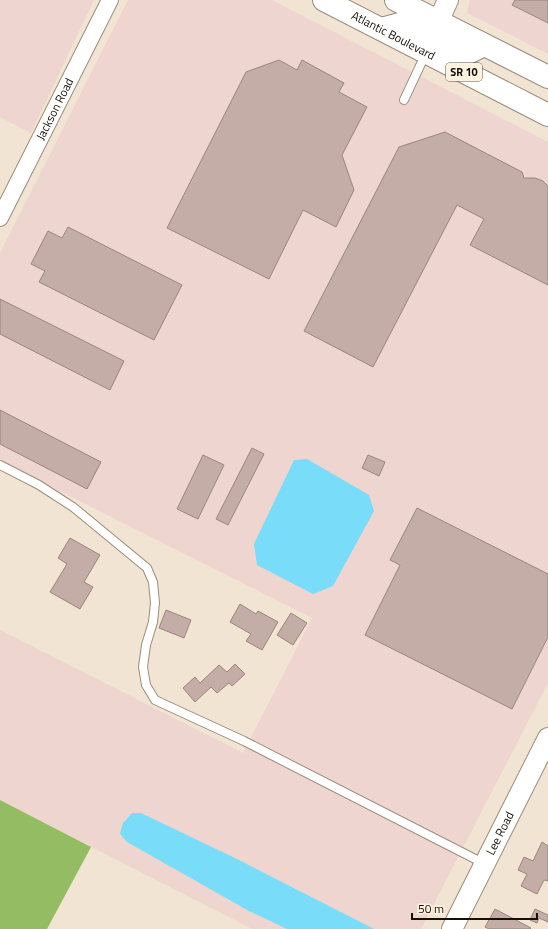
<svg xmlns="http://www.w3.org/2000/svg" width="548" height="929" font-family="'Titillium Web',sans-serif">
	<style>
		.commercial { fill: #efd5d0 }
		.forest { fill: #93bc63 }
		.water { fill: #79dcf8 }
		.building { fill: #c3ada6; stroke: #9a867f }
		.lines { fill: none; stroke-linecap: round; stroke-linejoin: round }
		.service-casing { stroke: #998d7d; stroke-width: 10 }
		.minor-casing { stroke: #998d7d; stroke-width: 18 }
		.tertiary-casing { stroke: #998d7d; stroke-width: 22 }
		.trunk-casing { stroke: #998d7d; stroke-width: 24 }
		.service { stroke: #fff; stroke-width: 8 }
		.minor { stroke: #fff; stroke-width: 16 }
		.tertiary { stroke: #fff; stroke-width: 20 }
		.trunk { stroke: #fff; stroke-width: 22 }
		.labels { text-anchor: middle; stroke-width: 4; stroke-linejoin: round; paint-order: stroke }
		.shield { fill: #fef1df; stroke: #5a544a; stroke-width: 1 }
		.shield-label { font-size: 11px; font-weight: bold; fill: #14100a }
		.street-label { font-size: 12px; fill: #14100a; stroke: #fef1df }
	</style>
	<rect width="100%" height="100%" fill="#f1e4d2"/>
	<g class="commercial">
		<path d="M0 0H94L31 133 0 117Z"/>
		<path d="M128 0H272L548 142V683L421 929H252L0 800V630L243 753 312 618 0 461V253Z"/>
		<path d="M470 0H548V54L467 13Z"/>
	</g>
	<path class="forest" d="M0 800 91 847 47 929H0Z"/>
	<g class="water">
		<path d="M307 459 369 495 374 511 333 586 313 594 257 565 254 544 294 460Z"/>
		<path d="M132 813H141L237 859 374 929H287L249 911 127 842 120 834 123 823Z"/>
	</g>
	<g class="building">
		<path d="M515 0H548V23L512 5Z"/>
		<path d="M279 60 297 70 302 60 344 83 339 92 367 107 342 155 354 190 336 227 303 210 269 279 167 228 246 72Z"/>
		<path d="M445 132 522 172 524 178H535L543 181 548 186V285L470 245 484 219 457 205 373 367 304 331 399 147Z"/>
		<path d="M68 227 182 285 154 340 39 282 45 271 31 264 48 231 62 238Z"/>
		<path d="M0 299 124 361 110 390 0 334Z"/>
		<path d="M0 410 101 462 87 489 0 444Z"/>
		<path d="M252 448 264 454 228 525 216 519Z"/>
		<path d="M203 455 224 465 198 519 177 509Z"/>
		<path d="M368 455 385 462 379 476 362 468Z"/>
		<path d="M417 508 548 574V637L512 709 365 635 400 565 390 560Z"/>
		<path d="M70 538 100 555 84 582 93 587 80 609 50 592 67 564 58 558Z"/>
		<path d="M240 604 256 614 258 611 278 622 262 650 246 641 251 634 230 622Z"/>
		<path d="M166 610 191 620 184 638 159 628Z"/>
		<path d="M291 613 307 623 293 645 277 635Z"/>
		<path d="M235 664 245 674 232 686 229 683 217 693 211 687 195 702 183 688 195 677 200 683 219 665 227 672Z"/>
		<path d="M542 842 548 846V881L544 880 537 894 521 886 527 874 518 870 524 857 533 861Z"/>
		<path d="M495 909 531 928 530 929H489L485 927Z"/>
		<path d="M535 909 548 915V922L539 918 537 923 530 920Z"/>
	</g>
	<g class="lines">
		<defs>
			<g id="service">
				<path d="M404 100 426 53"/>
				<path d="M0 465 39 485 73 507 147 568 153 582 155 603 153 622 146 645 143 667 146 685 155 700 244 741 485 864"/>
			</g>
			<g id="minor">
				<path id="s1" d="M0 218 110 0"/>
			</g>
			<g id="tertiary">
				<path d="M438 22 448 0"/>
				<path id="s2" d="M452 929 548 738"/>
			</g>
			<g id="trunk">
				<path id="s3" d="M324 0 548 115"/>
				<path d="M396 0 548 77"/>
				<path d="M381 29 403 23 425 34 432 33 438 22"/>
				<path d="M426 52 434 43 442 44 466 54 484 45"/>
			</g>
		</defs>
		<use href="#service" class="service-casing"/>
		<use href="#minor" class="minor-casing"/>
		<use href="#tertiary" class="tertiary-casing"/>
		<use href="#trunk" class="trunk-casing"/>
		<use href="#service" class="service"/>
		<use href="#minor" class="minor"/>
		<use href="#tertiary" class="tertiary"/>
		<use href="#trunk" class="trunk"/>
	</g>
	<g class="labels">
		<rect class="shield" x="446" y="63" width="36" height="18" rx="3"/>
		<g class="shield-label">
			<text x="464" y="76">SR 10</text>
		</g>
		<g class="street-label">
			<text dy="4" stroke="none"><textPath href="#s3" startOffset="78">Atlantic Boulevard</textPath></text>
			<text dy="4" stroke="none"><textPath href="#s1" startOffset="122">Jackson Road</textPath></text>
			<text dy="4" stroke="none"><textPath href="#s2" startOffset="107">Lee Road</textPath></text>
		</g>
	</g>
	<path d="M412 913v6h125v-6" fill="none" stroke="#14100a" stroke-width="2"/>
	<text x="418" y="913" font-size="12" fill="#14100a" stroke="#fef1df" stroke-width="3" paint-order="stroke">50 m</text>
</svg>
